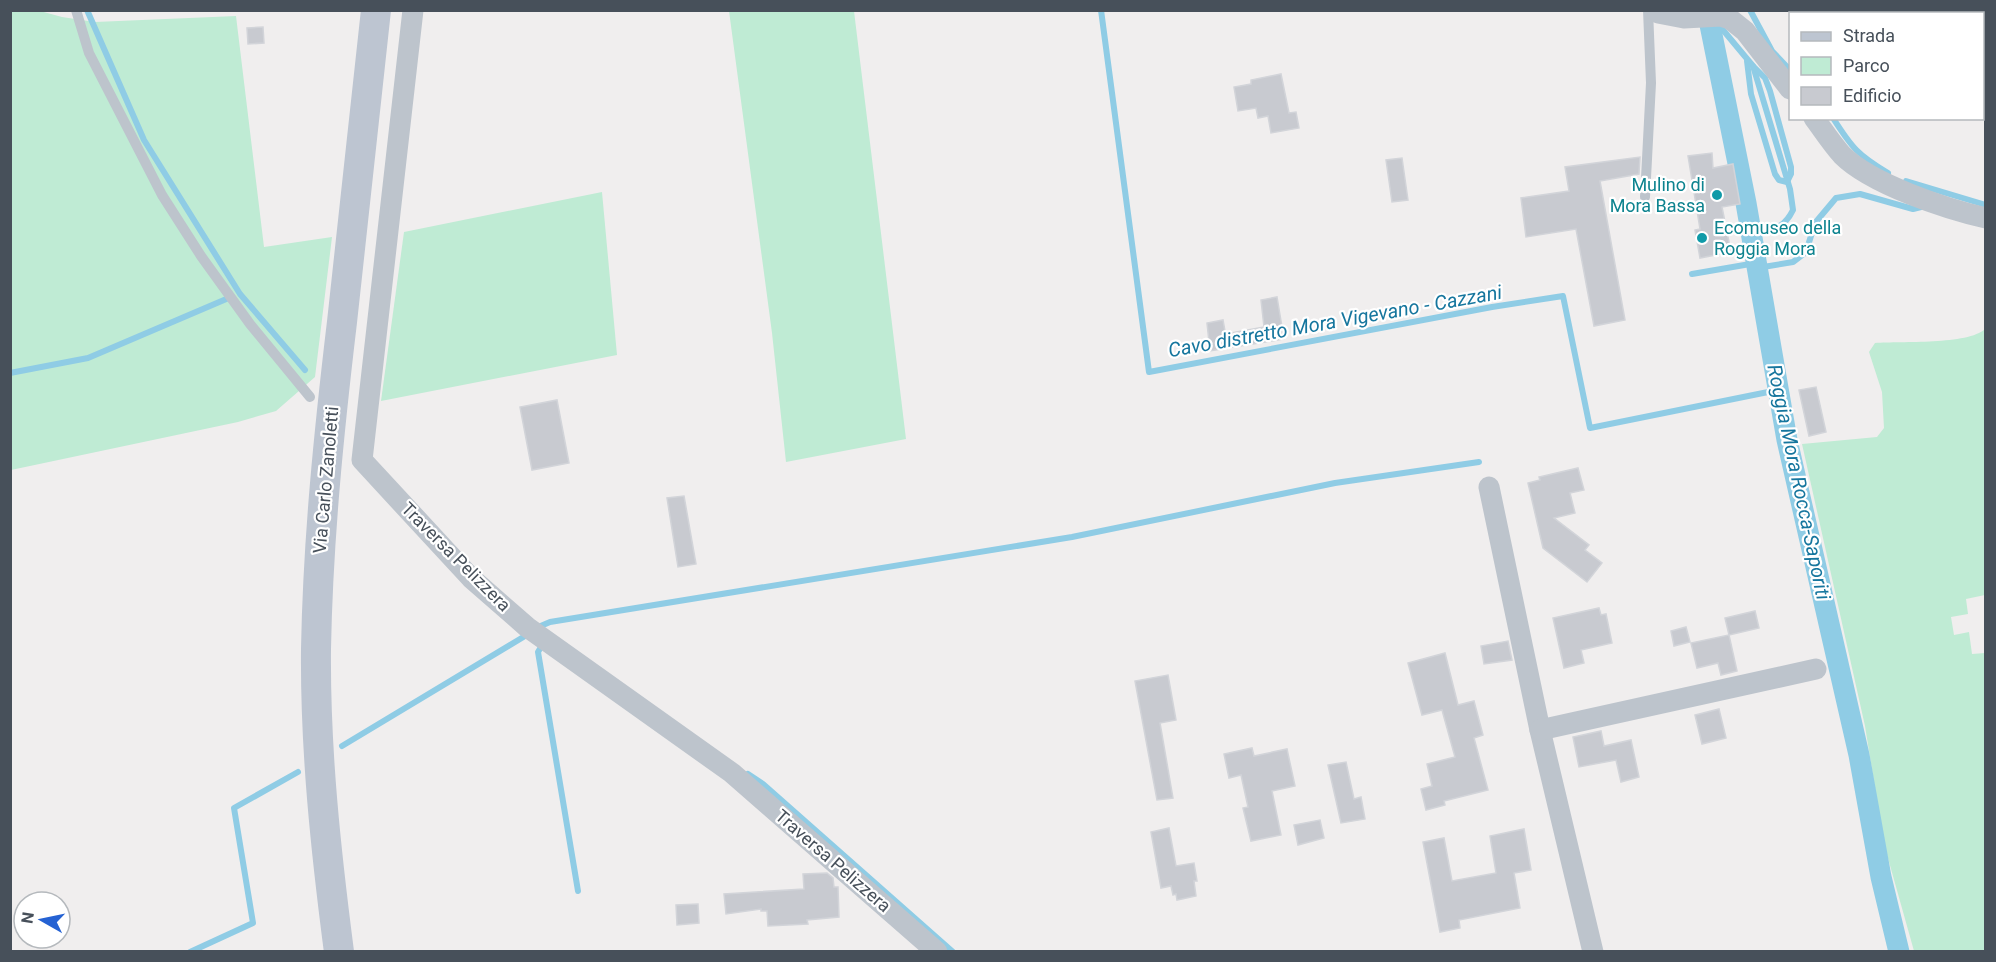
<svg xmlns="http://www.w3.org/2000/svg" width="1996" height="962" font-family="Roboto,sans-serif">
	<style>
		.green { fill: #bfebd4 }
		.lines { fill: none; stroke-linecap: round; stroke-linejoin: round }
		.stream { stroke: #8fcce5; stroke-width: 6 }
		.canal { stroke: #8fcce5; stroke-width: 21 }
		.building { fill: #c8cad0; stroke: #d2d4d9; stroke-width: 1.5 }
		.service { stroke: #bdc4cc; stroke-width: 10 }
		.minor { stroke: #bdc4cc; stroke-width: 21 }
		.secondary { stroke: #bdc5d1; stroke-width: 30 }
		.culture-dot { fill: #0f9aa8; stroke: #fff; stroke-width: 2 }
		.labels { text-anchor: middle; stroke-width: 4.5; stroke-linejoin: round; paint-order: stroke }
		.culture-label { font-size: 18px; fill: #0d838f; stroke: #fff; text-anchor: end }
		.street-label { font-size: 18px; fill: #47505a; stroke: #fff }
		.water-label { font-size: 20px; font-style: italic; fill: #16769e; stroke: #fff }
	</style>
	<rect width="100%" height="100%" fill="#f0eeee"/>
	<g class="green">
		<path d="M10 11H40L62 17 95 22 236 16 264 247 332 237 315 377 276 411 238 422 11 470Z"/>
		<path d="M729 11H854L906 439 786 462 772 333Z"/>
		<path d="M602 192 617 355 381 401 404 232Z"/>
		<path d="M1985 329V595L1966 599 1968 614 1951 617 1954 635 1969 632 1972 654 1985 653V951H1914L1884 844 1865 726 1802 444 1877 437 1884 428 1882 392 1869 352 1875 343C1901 341 1968 345 1985 329Z"/>
	</g>
	<g class="lines">
		<g class="stream">
			<path d="M87 10 144 140 240 294 305 370"/>
			<path d="M1101 10 1149 372 1492 307 1563 296 1590 428 1778 390"/>
			<path d="M1750 10 1772 51 1790 70"/>
			<path d="M1710 27 1723 30 1753 66 1790 189 1793 210C1784 229 1771 231 1751 234"/>
			<path d="M1747 61 1751 94 1775 174 1779 180 1787 182 1791 174V167L1770 91 1765 78 1754 67"/>
			<path d="M1833 118C1852 148 1858 155 1888 173"/>
			<path d="M1906 181 1986 205"/>
			<path d="M1757 268 1793 262 1806 252 1815 223 1836 198 1860 194 1913 209 1921 207 1927 189"/>
			<path d="M1692 274 1756 263"/>
			<path d="M10 373 88 358 231 297"/>
			<path d="M536 628 550 622 1072 537 1335 483 1479 462"/>
			<path d="M541 647 538 652 578 891"/>
			<path d="M342 746 525 636"/>
			<path d="M748 774 763 784 953 952"/>
			<path d="M190 952 253 923 234 808 298 772"/>
		</g>
		<path class="canal" d="M1707 10 1746 203 1787 440 1859 755 1881 877 1899 952"/>
	</g>
	<g class="building">
		<path d="M263 27 264 43 248 44 247 28Z"/>
		<path d="M1281 74 1289 113 1296 112 1299 128 1271 133 1268 116 1258 118 1256 108 1238 111 1234 87 1251 84V80Z"/>
		<path d="M1712 153 1713 168 1733 164 1740 204 1722 207 1731 252 1700 258 1695 230 1700 229 1688 156Z"/>
		<path d="M1640 157 1639 174 1600 181 1625 320 1594 326 1576 229 1526 237 1521 198 1569 191 1565 167Z"/>
		<path d="M1402 158 1408 200 1392 202 1386 160Z"/>
		<path d="M1277 297 1284 339 1228 348 1225 334 1264 327 1261 300Z"/>
		<path d="M1223 320 1228 348 1210 351 1207 323Z"/>
		<path d="M1816 387 1826 432 1809 436 1799 390Z"/>
		<path d="M557 400 569 463 532 470 520 407Z"/>
		<path d="M1578 468 1584 490 1570 493 1575 513 1554 518 1589 545 1585 550 1602 563 1587 582 1543 548 1528 483 1540 480 1539 477Z"/>
		<path d="M684 496 696 564 678 567 667 498Z"/>
		<path d="M1599 608 1601 615 1606 614 1612 643 1581 650 1584 663 1564 668 1553 618Z"/>
		<path d="M1755 611 1759 628 1729 635 1737 671 1721 675 1718 663 1697 668 1691 643 1729 635 1725 618Z"/>
		<path d="M1686 627 1690 642 1674 646 1671 631Z"/>
		<path d="M1508 641 1512 660 1484 664 1481 646Z"/>
		<path d="M1445 653 1458 705 1474 701 1483 735 1474 738 1488 790 1444 801 1445 805 1426 810 1421 789 1432 786 1427 764 1455 757 1442 710 1422 715 1408 663Z"/>
		<path d="M1168 675 1176 720 1160 723 1173 798 1157 800 1135 681Z"/>
		<path d="M1719 709 1726 738 1702 744 1695 715Z"/>
		<path d="M1601 731 1604 746 1631 740 1639 777 1621 782 1616 760 1579 767 1573 737Z"/>
		<path d="M1252 748 1254 756 1287 749 1295 786 1272 791 1281 835 1251 841 1243 808 1248 807 1241 775 1229 778 1224 754Z"/>
		<path d="M1346 762 1354 799 1361 797 1365 819 1341 823 1328 765Z"/>
		<path d="M1320 820 1324 838 1298 845 1294 825Z"/>
		<path d="M1169 828 1176 866 1194 863 1197 881H1194L1196 896 1177 900 1176 894 1173 895 1171 886 1161 888 1151 832Z"/>
		<path d="M1524 829 1531 870 1514 873 1520 908 1459 920 1460 928 1440 932 1423 842 1444 838 1452 881 1496 873 1490 836Z"/>
		<path d="M827 873 833 878 834 887H838L839 917 807 920 808 924 768 926 767 911H761V909L726 914 724 894 804 889 803 874Z"/>
		<path d="M698 904 699 923 677 925 676 905Z"/>
	</g>
	<g class="lines">
		<g class="service">
			<path d="M76 10 89 53 162 195 201 256 250 324 310 397"/>
			<path d="M1645 197 1651 83 1648 10"/>
		</g>
		<g class="minor">
			<path d="M413 10 362 460 471 578 527 627 732 773 937 952"/>
			<path d="M1657 10 1658 13 1684 18 1721 16 1730 19 1745 31 1790 89"/>
			<path d="M1814 118C1823 130 1832 144 1842 155 1871 184 1946 209 1986 218"/>
			<path d="M1489 487 1540 730 1593 952"/>
			<path d="M1540 730 1816 669"/>
		</g>
		<path class="secondary" d="M339 952C326 852 315 750 316 649 318 539 329 431 342 322 353 218 365 114 376 10"/>
	</g>
	<g class="culture-dot">
		<circle cx="1717" cy="195" r="6"/>
		<circle cx="1702" cy="238" r="6"/>
	</g>
	<g class="labels">
		<g class="culture-label">
			<text x="1705" y="191">Mulino di<tspan x="1705" dy="21">Mora Bassa</tspan></text>
			<text x="1714" y="234" text-anchor="start">Ecomuseo della<tspan x="1714" dy="21">Roggia Mora</tspan></text>
		</g>
		<g class="street-label">
			<text transform="translate(326 480) rotate(-85)" y="6">Via Carlo Zanoletti</text>
			<text transform="translate(456 557) rotate(45)" y="6">Traversa Pelizzera</text>
			<text transform="translate(833 861) rotate(41)" y="6">Traversa Pelizzera</text>
		</g>
		<g class="water-label">
			<text transform="translate(1335 321) rotate(-10)" y="7">Cavo distretto Mora Vigevano - Cazzani</text>
			<text transform="translate(1799 482) rotate(78)" y="7">Roggia Mora Rocca-Saporiti</text>
		</g>
	</g>
	<rect width="1996" height="962" fill="none" stroke="#47505a" stroke-width="24"/>
	<rect x="1789" y="12" width="195" height="108" fill="#ffffff" stroke="#b5b9bd" stroke-width="1.5"/>
	<rect x="1801" y="32" width="30" height="9" fill="#bdc5d1" stroke="#b5b9bd" stroke-width="1.5"/>
	<text x="1843" y="42" font-size="18" fill="#47505a">Strada</text>
	<rect x="1801" y="57" width="30" height="18" fill="#bfebd4" stroke="#b5b9bd" stroke-width="1.5"/>
	<text x="1843" y="72" font-size="18" fill="#47505a">Parco</text>
	<rect x="1801" y="87" width="30" height="18" fill="#c8cad0" stroke="#b5b9bd" stroke-width="1.5"/>
	<text x="1843" y="102" font-size="18" fill="#47505a">Edificio</text>
	<g transform="translate(42 920) rotate(279)"><circle r="28" fill="#ffffff" stroke="#b5b9bd" stroke-width="1.5"/>
	<path d="M0-4.5L10 22L0 15L-10 22Z" fill="#2562d3"/>
	<text y="-9" font-size="16" font-weight="bold" text-anchor="middle" fill="#47505a">N</text>
	</g>
</svg>
